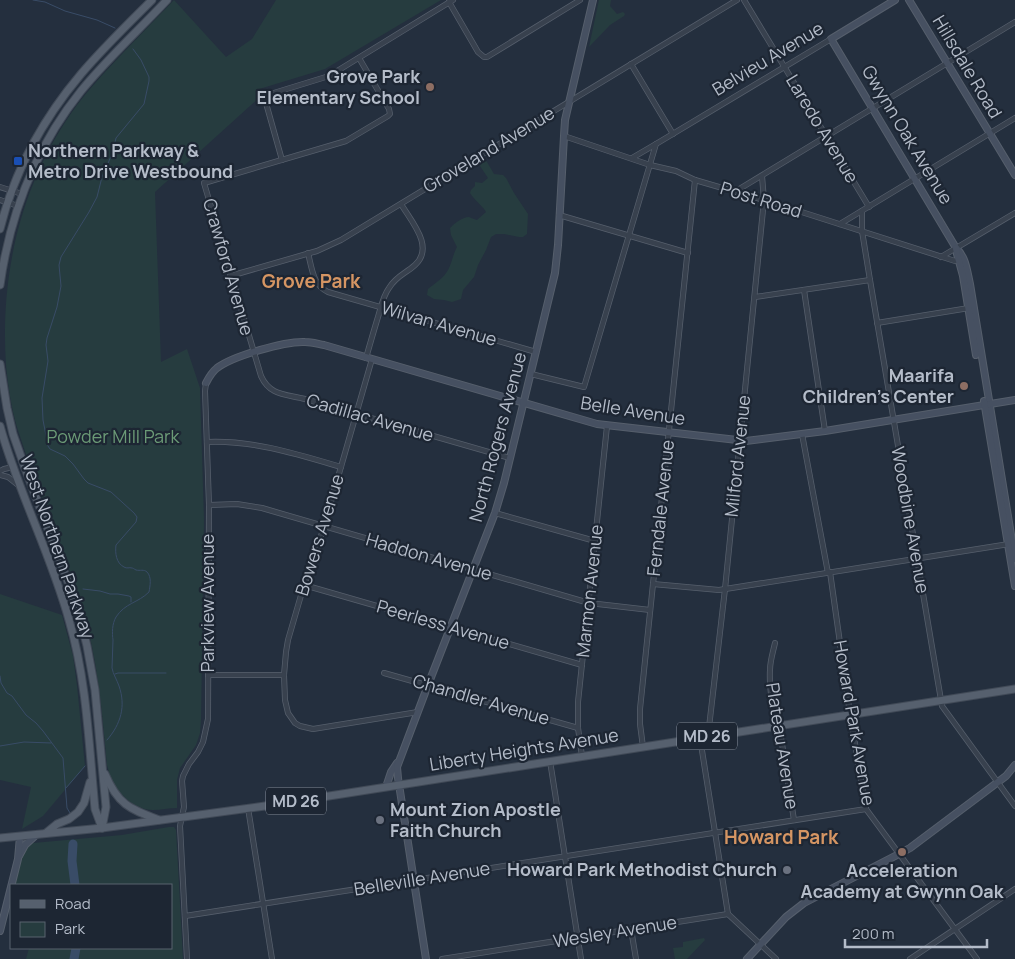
<svg xmlns="http://www.w3.org/2000/svg" width="1015" height="959" font-family="Manrope,sans-serif">
	<style>
		.green { fill: #263c3f }
		.lines { fill: none; stroke-linecap: round; stroke-linejoin: round }
		.stream { stroke: #394c67; stroke-width: 1 }
		.river { stroke: #394c67; stroke-width: 9 }
		.street-casing { stroke: #565f6c; stroke-width: 6 }
		.secondary-casing { stroke: #565f6c; stroke-width: 8 }
		.primary-casing { stroke: #414a57; stroke-width: 9 }
		.street { stroke: #38414e; stroke-width: 4.5 }
		.secondary { stroke: #465061; stroke-width: 6 }
		.primary { stroke: #56606e; stroke-width: 7 }
		.education-dot { fill: #8d6e63; stroke: #1d2633; stroke-width: 2 }
		.transit-dot { fill: #1a4fb4; stroke: #1d2633; stroke-width: 2 }
		.worship-dot { fill: #6b7280; stroke: #1d2633; stroke-width: 2 }
		.labels { text-anchor: middle; stroke-width: 4.5; stroke-linejoin: round; paint-order: stroke }
		.shield { fill: #1d2633; stroke: #878f9c; stroke-width: 1 }
		.shield-label { font-size: 16px; font-weight: bold; fill: #b4bcc9 }
		.street-label { font-size: 18px; fill: #b4bcc9; stroke: #1d2633 }
		.poi-label { font-size: 18px; font-weight: bold; fill: #b4bcc9; stroke: #1d2633; text-anchor: end }
		.park-label { font-size: 18px; fill: #6b9a76; stroke: #1d2633 }
		.neighbourhood-label { font-size: 19px; font-weight: bold; fill: #d59563; stroke: #1d2633 }
	</style>
	<rect width="100%" height="100%" fill="#242f3e"/>
	<g class="green">
		<path d="M174 0 226 57 252 39 276 0H441L325 69 256 90 261 96 155 192 161 362 187 349 200 388 204 520 201 720 200 733 196 745 180 768 177 780V808C169 808 161 810 153 810 134 810 117 793 110 776 109 773 108 768 107 765 102 712 98 659 82 608 63 546 36 488 17 427 11 407 8 385 6 365 0 276 20 188 70 115 85 93 104 73 122 54 139 36 157 18 174 0Z"/>
		<path d="M599 0H611L610 6 617 14 623 12 625 14 624 16 610 25 589 47Z"/>
		<path d="M485 160 487 162 494 174 503 175 506 178 514 193 528 214 527 234 523 237H519L504 234H496L491 237 486 250 478 265 474 277 463 290 461 299 452 302 444 300 434 299 427 295 428 289C435 283 444 278 448 270 452 263 453 254 457 247L451 235 450 228C454 224 462 217 469 217 469 217 476 220 477 220L486 212C484 207 474 200 470 193L471 190 475 186V182L482 183 488 178 480 166 481 162Z"/>
		<path d="M0 594 62 615 73 656 77 686 85 766 43 816 22 829 31 787 0 780Z"/>
		<path d="M169 827H174L176 830 183 959H26L29 948H171V885H15L24 850 33 843 122 835Z"/>
		<path d="M704 938 705 940 687 959H675L673 948 683 947V942Z"/>
	</g>
	<g class="lines">
		<g class="stream">
			<path d="M33 0 45 2 65 11 97 20 115 28"/>
			<path d="M83 589 100 591 110 594H118L129 596 131 597V602"/>
			<path d="M115 674 118 673H166"/>
			<path d="M0 676 1 683 7 693 12 696 26 715 36 723 43 731 63 758 67 808 70 813"/>
			<path d="M107 740C121 724 126 706 119 686 117 680 113 674 112 668 112 659 113 649 113 640 112 633 112 624 116 617 125 603 138 603 149 592 150 586 152 577 147 572 144 569 140 571 136 570 134 569 133 568 132 568 129 567 127 569 124 567 116 563 115 553 116 545L136 522 137 517 134 513 111 492 88 483 84 479 73 464 65 456 50 449 48 446 43 420 42 398 48 361 46 345 47 338 57 307 61 286 59 265 61 257 89 212 97 197 102 177 112 154 116 138 144 104 149 81V77L141 60 133 49"/>
			<path d="M0 746 24 742 51 743"/>
			<path d="M66 788 85 766"/>
		</g>
		<g class="river">
			<path d="M73 844 72 861 75 885"/>
			<path d="M74 959 76 948"/>
		</g>
		<defs>
			<g id="street">
				<path d="M744 0 869 207"/>
				<path d="M449 2 478 52 484 57H487L580 0"/>
				<path d="M359 58 389 109 390 114 388 116 346 141 204 183 261 376C270 396 286 394 305 399L510 458"/>
				<path d="M631 64 673 134"/>
				<path d="M564 136 650 165 676 171 695 180 764 200 955 261 959 260"/>
				<path d="M632 158 656 144"/>
				<path d="M282 160 264 96 329 76 453 0"/>
				<path d="M0 187 22 194"/>
				<path d="M736 191 1015 22"/>
				<path d="M0 200 18 206"/>
				<path d="M862 211V231L870 280 942 706 1015 806"/>
				<path d="M559 215 688 253"/>
				<path d="M840 224 1015 118"/>
				<path d="M308 253C312 269 313 285 328 292L536 352"/>
				<path d="M941 257 1015 213"/>
				<path d="M230 276 317 251 341 240 737 0"/>
				<path d="M804 290 825 431"/>
				<path d="M755 297 870 280"/>
				<path d="M877 323 969 308"/>
				<path d="M366 358C370 344 374 330 378 317 381 307 383 296 389 288 396 276 405 274 415 265 435 247 411 221 401 204"/>
				<path d="M372 359 324 526 315 556 304 585 288 640 286 652 284 675 285 700 288 713 295 723 300 726 313 729 418 712"/>
				<path d="M531 374 584 387 656 144 831 39"/>
				<path d="M802 434 828 573"/>
				<path d="M207 442C253 440 297 454 341 467"/>
				<path d="M0 471 4 469 13 467"/>
				<path d="M0 475 8 477 18 485"/>
				<path d="M209 505 237 504 262 508 589 603 650 610"/>
				<path d="M495 513 595 541"/>
				<path d="M830 572 850 714 866 809 977 959"/>
				<path d="M653 584 719 590 1009 544"/>
				<path d="M304 585 582 665"/>
				<path d="M775 643C773 652 770 661 770 670 769 686 773 717 780 731L794 820"/>
				<path d="M384 673 578 728"/>
				<path d="M208 675H284"/>
				<path d="M708 736 725 589 764 200 762 176"/>
				<path d="M700 738 728 914 776 959"/>
				<path d="M643 747 640 724V709L695 180"/>
				<path d="M582 756 578 728V702L607 426"/>
				<path d="M550 761 581 959"/>
				<path d="M248 808 272 959"/>
				<path d="M185 916 866 809"/>
				<path d="M631 929 636 959"/>
				<path d="M187 959 180 826 184 807 182 781 183 776 189 764 198 752 203 742 208 719 209 505 205 391 206 383"/>
				<path d="M442 959 728 914"/>
				<path d="M910 959 1015 889"/>
			</g>
			<g id="secondary">
				<path d="M895 0 831 39 956 248C966 257 967 271 970 284L1015 559"/>
				<path d="M909 0 1015 175"/>
				<path d="M956 248 957 254 963 276 976 355"/>
				<path d="M206 383C209 377 212 372 217 368 233 356 285 341 305 342 312 342 318 344 324 345L597 424 746 441 825 431 1015 400"/>
				<path d="M984 401 1015 586"/>
				<path d="M386 787 391 772 397 763"/>
				<path d="M19 856 25 845 36 835"/>
				<path d="M0 931 18 859 20 836"/>
				<path d="M426 959 398 778 397 767 428 685 495 513 504 483 555 273 558 245 564 136 565 120 593 0"/>
				<path d="M747 959 786 917 804 903 899 854 910 848 1006 776 1015 765"/>
			</g>
			<g id="primary">
				<path d="M0 229C14 172 43 119 81 74 103 48 128 24 152 0"/>
				<path d="M0 285C10 214 36 147 81 91 107 59 139 30 167 0"/>
				<path d="M0 364 7 408 13 434 25 468 68 582 81 622 87 646 95 690 106 807 102 828"/>
				<path d="M0 426C18 492 51 554 69 620 87 681 89 746 95 809L102 828"/>
				<path d="M105 774C118 805 130 809 159 820"/>
				<path d="M46 833 57 824 69 819 78 812 84 803 90 782"/>
				<path d="M0 838 102 828 265 806 1015 689"/>
			</g>
		</defs>
		<use href="#street" class="street-casing"/>
		<use href="#secondary" class="secondary-casing"/>
		<use href="#primary" class="primary-casing"/>
		<use href="#street" class="street"/>
		<use href="#secondary" class="secondary"/>
		<use href="#primary" class="primary"/>
	</g>
	<g class="education-dot">
		<circle cx="430" cy="87" r="5"/>
		<circle cx="964" cy="386" r="5"/>
		<circle cx="902" cy="852" r="5"/>
	</g>
	<rect class="transit-dot" x="13" y="156" width="10" height="10" rx="2.5"/>
	<g class="worship-dot">
		<circle cx="380" cy="820" r="5"/>
		<circle cx="787" cy="870" r="5"/>
	</g>
	<g class="labels">
		<g class="shield">
			<rect x="677" y="722.5" width="60" height="27" rx="4"/>
			<rect x="266" y="787.5" width="60" height="27" rx="4"/>
		</g>
		<g class="shield-label">
			<text x="707" y="742">MD 26</text>
			<text x="296" y="807">MD 26</text>
		</g>
		<g class="street-label">
			<text transform="translate(768 59) rotate(-31)" y="6">Belvieu Avenue</text>
			<text transform="translate(967 67) rotate(59)" y="6">Hillsdale Road</text>
			<text transform="translate(822 129) rotate(59)" y="6">Laredo Avenue</text>
			<text transform="translate(907 135) rotate(59)" y="6">Gwynn Oak Avenue</text>
			<text transform="translate(489 150) rotate(-31)" y="6">Groveland Avenue</text>
			<text transform="translate(761 200) rotate(17)" y="6">Post Road</text>
			<text transform="translate(228 267) rotate(74)" y="6">Crawford Avenue</text>
			<text transform="translate(439 324) rotate(16)" y="6">Wilvan Avenue</text>
			<text transform="translate(633 411) rotate(9)" y="6">Belle Avenue</text>
			<text transform="translate(370 418) rotate(16)" y="6">Cadillac Avenue</text>
			<text transform="translate(498 437) rotate(-75)" y="6">North Rogers Avenue</text>
			<text transform="translate(738 456) rotate(-84)" y="6">Milford Avenue</text>
			<text transform="translate(661 508) rotate(-84)" y="6">Ferndale Avenue</text>
			<text transform="translate(910 520) rotate(80)" y="6">Woodbine Avenue</text>
			<text transform="translate(320 535) rotate(-73)" y="6">Bowers Avenue</text>
			<text transform="translate(57 547) rotate(71)" y="6">West Northern Parkway</text>
			<text transform="translate(429 557) rotate(16)" y="6">Haddon Avenue</text>
			<text transform="translate(590 591) rotate(-84)" y="6">Marmon Avenue</text>
			<text transform="translate(208 603) rotate(-90)" y="6">Parkview Avenue</text>
			<text transform="translate(443 625) rotate(16)" y="6">Peerless Avenue</text>
			<text transform="translate(481 700) rotate(16)" y="6">Chandler Avenue</text>
			<text transform="translate(854 723) rotate(80)" y="6">Howard Park Avenue</text>
			<text transform="translate(782 746) rotate(81)" y="6">Plateau Avenue</text>
			<text transform="translate(524 750) rotate(-9)" y="6">Liberty Heights Avenue</text>
			<text transform="translate(422 879) rotate(-9)" y="6">Belleville Avenue</text>
			<text transform="translate(615 932) rotate(-9)" y="6">Wesley Avenue</text>
		</g>
		<g class="poi-label">
			<text x="420" y="83">Grove Park<tspan x="420" dy="21">Elementary School</tspan></text>
			<text x="28" y="157" text-anchor="start">Northern Parkway &amp;<tspan x="28" dy="21">Metro Drive Westbound</tspan></text>
			<text x="954" y="382">Maarifa<tspan x="954" dy="21">Children's Center</tspan></text>
			<text x="390" y="816" text-anchor="start">Mount Zion Apostle<tspan x="390" dy="21">Faith Church</tspan></text>
			<text x="777" y="876">Howard Park Methodist Church</text>
			<text x="902" y="877" text-anchor="middle">Acceleration<tspan x="902" dy="21">Academy at Gwynn Oak</tspan></text>
		</g>
		<g class="park-label">
			<text x="113" y="443">Powder Mill Park</text>
		</g>
		<g class="neighbourhood-label">
			<text x="311" y="288">Grove Park</text>
			<text x="781" y="844">Howard Park</text>
		</g>
	</g>
	<rect x="10" y="884" width="162" height="65" fill="#1d2633" stroke="#59626f"/>
	<rect x="20" y="900" width="25" height="8" fill="#56606e" stroke="#59626f"/>
	<text x="55" y="909" font-size="15" fill="#b4bcc9">Road</text>
	<rect x="20" y="922" width="25" height="15" fill="#263c3f" stroke="#59626f"/>
	<text x="55" y="934" font-size="15" fill="#b4bcc9">Park</text>
	<path d="M845 939v8h142v-8" fill="none" stroke="#b4bcc9" stroke-width="2.5"/>
	<text x="852" y="939" font-size="15" fill="#b4bcc9" stroke="#1d2633" stroke-width="4" paint-order="stroke">200 m</text>
</svg>
